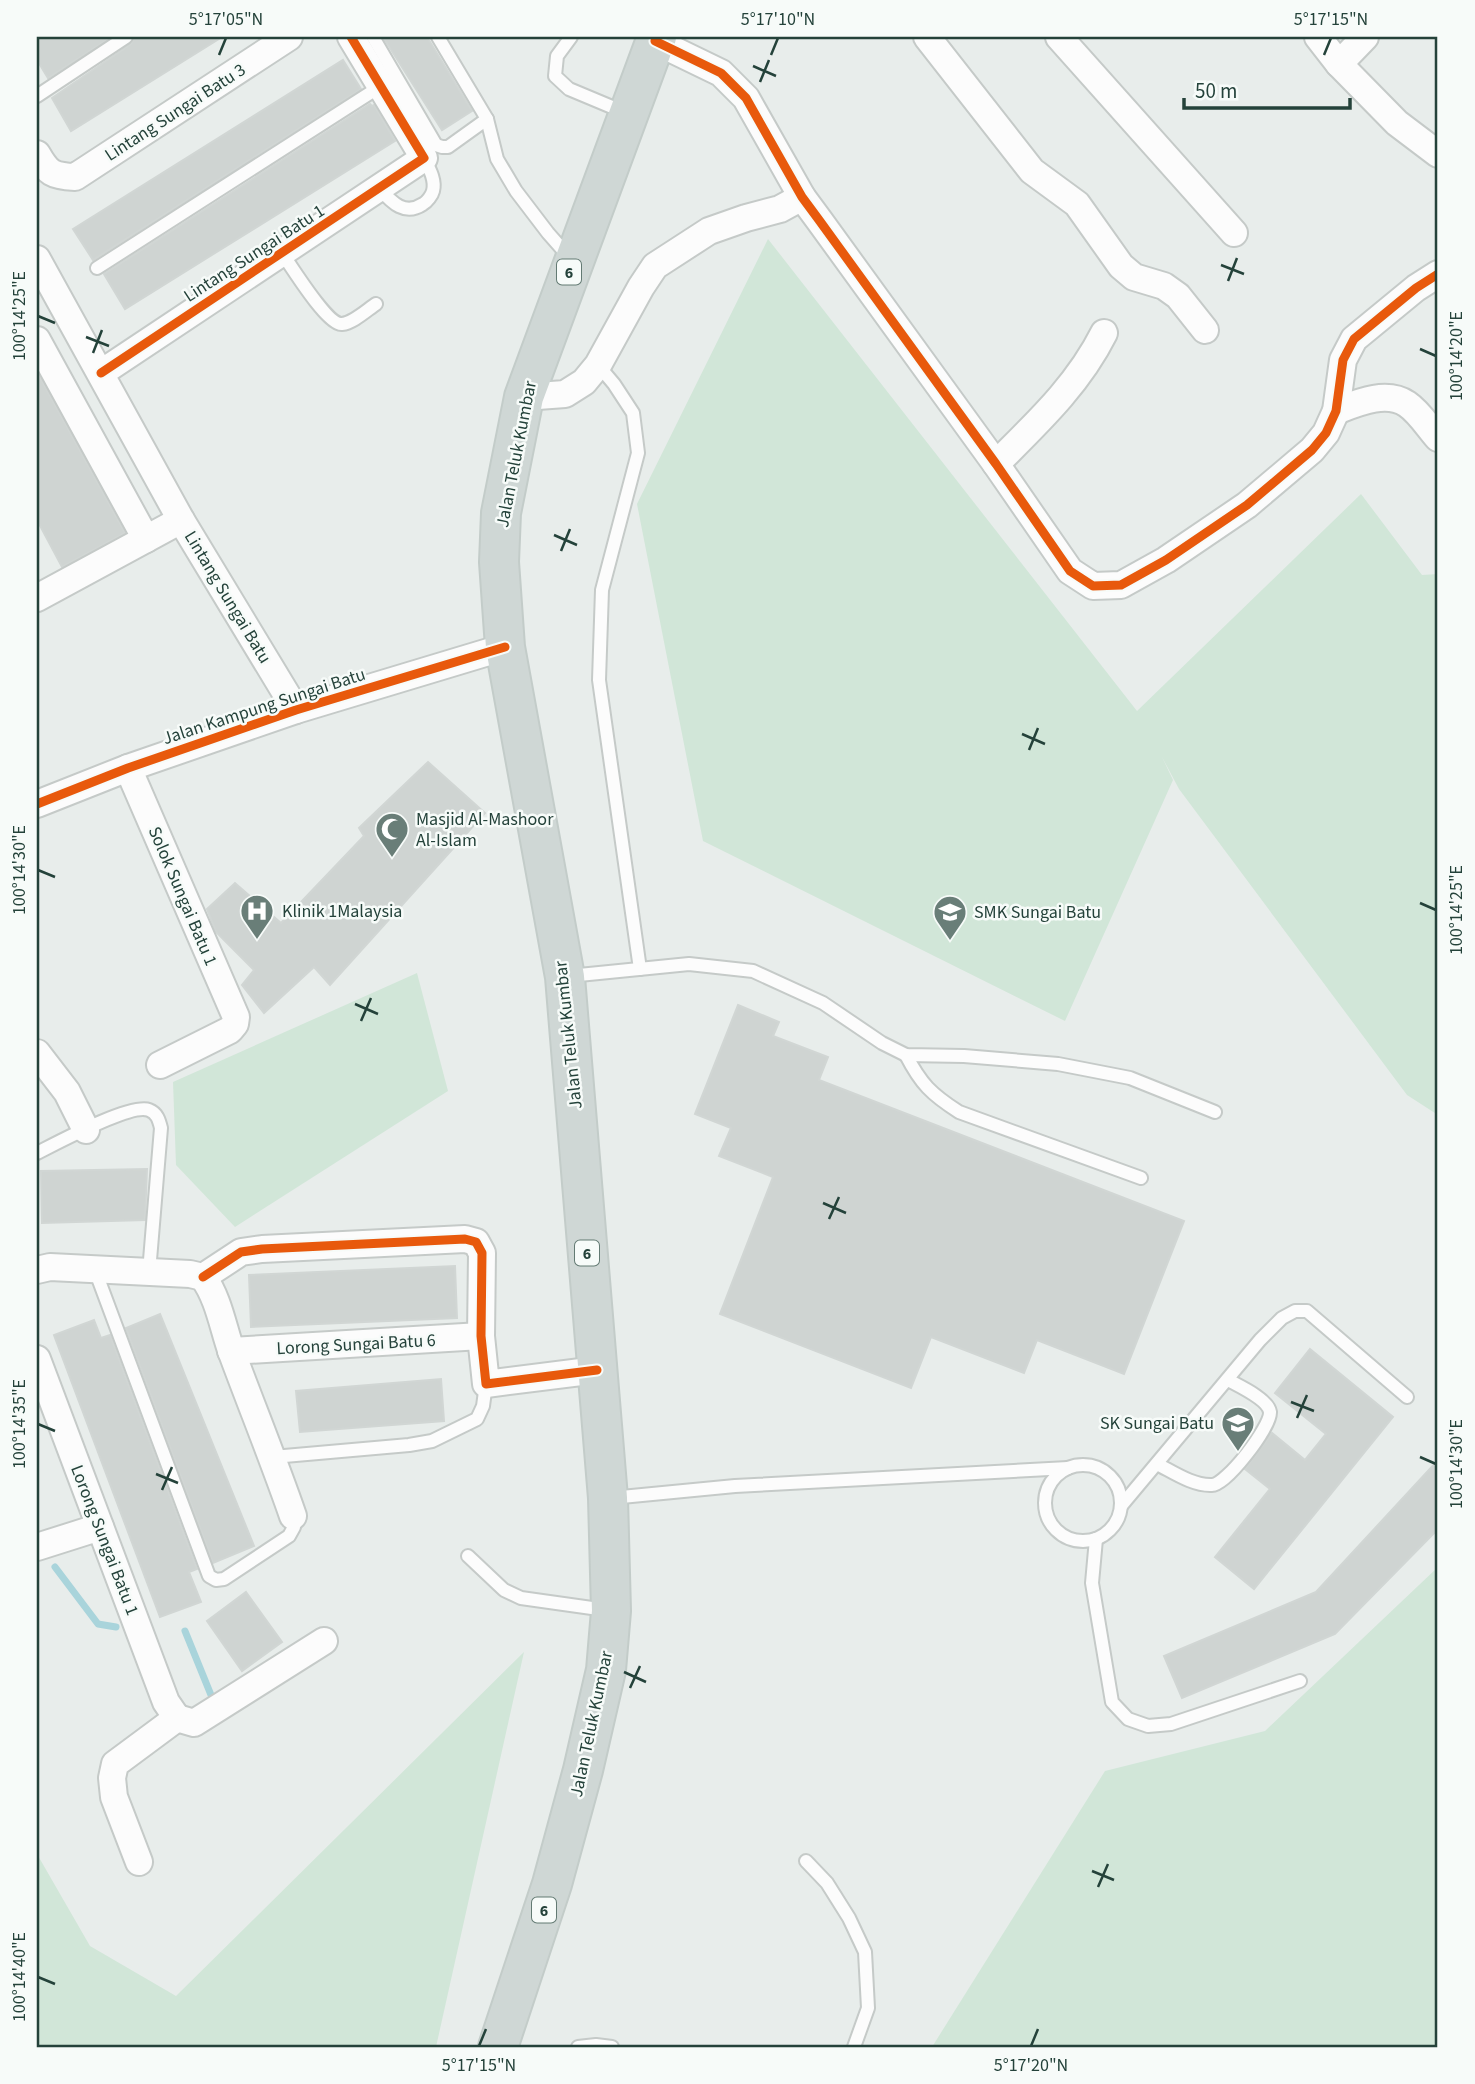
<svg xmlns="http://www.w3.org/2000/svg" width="1475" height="2084" font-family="'Source Sans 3',sans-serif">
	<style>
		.green { fill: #d1e6d8 }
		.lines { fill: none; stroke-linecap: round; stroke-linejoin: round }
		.stream { stroke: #a9d4db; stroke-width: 7 }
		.building { fill: #cfd4d2; stroke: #d1d6d4; stroke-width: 2 }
		.lane-casing { stroke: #c5cac8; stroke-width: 16 }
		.street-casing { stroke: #c5cac8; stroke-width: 30 }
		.primary-casing { stroke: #c3ccc9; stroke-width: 42 }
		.lane { stroke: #fcfcfc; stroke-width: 12 }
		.street { stroke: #fcfcfc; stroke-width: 26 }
		.primary { stroke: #cfd7d5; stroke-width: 38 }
		.cycleway-casing { stroke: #f7fbf9; stroke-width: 13 }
		.cycleway { stroke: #e8590c; stroke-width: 9 }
		.ticks { fill: none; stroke: #24423a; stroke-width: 2.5 }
		.labels { text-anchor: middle; stroke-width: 5; stroke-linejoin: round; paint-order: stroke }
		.shield { fill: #f7fbf9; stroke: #637a73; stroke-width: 2 }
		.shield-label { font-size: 16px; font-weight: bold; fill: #24423a }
		.street-label { font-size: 18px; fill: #24423a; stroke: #f7fbf9 }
		.poi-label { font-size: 18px; fill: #24423a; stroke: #f7fbf9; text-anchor: start }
		.neatline { fill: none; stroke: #24423a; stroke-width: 2.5 }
		.ticks-label { font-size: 18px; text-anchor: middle; fill: #24423a }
	</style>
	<rect width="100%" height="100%" fill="#e8edeb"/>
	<g class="green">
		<path d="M768 239 1137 711 1361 494 1422 575 1438 574V1115L1407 1095 1179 789 1162 757 1173 780 1065 1021 703 841 637 504Z"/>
		<path d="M417 973 448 1091 235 1227 176 1165 173 1082Z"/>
		<path d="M1438 1567V2047H932L1105 1771 1265 1731Z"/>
		<path d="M524 1652 436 2047H37V1854L90 1946 176 1996Z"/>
	</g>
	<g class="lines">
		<g class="stream">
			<path d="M55 1567 98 1624 116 1627"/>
			<path d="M185 1631 211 1695"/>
		</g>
	</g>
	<g class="building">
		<path d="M37 37H111L48 78 37 60Z"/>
		<path d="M135 37H222L71 131 52 98 131 44Z"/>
		<path d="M383 37H427L472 111 442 130Z"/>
		<path d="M343 60 361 89 93 260 73 229Z"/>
		<path d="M370 104 372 106 374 105 395 141 125 309 104 274Z"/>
		<path d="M37 372 125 533 62 567 37 520Z"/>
		<path d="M428 762 485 813 330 985 314 967 264 1013 242 985 254 970 216 932 207 909 235 883 281 923 364 836 359 828Z"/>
		<path d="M738 1005 779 1022 773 1036 828 1057 819 1080 1184 1221 1124 1374 1037 1340 1024 1373 931 1337 911 1388 720 1314 773 1177 719 1156 731 1128 695 1114Z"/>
		<path d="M147 1169 145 1220 42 1223 41 1171Z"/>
		<path d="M455 1266 457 1318 251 1327 249 1275Z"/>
		<path d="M160 1314 254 1546 213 1563 126 1328Z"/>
		<path d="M94 1320 101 1338 110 1335 197 1569 189 1572 201 1602 160 1617 54 1335Z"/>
		<path d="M1310 1349 1393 1417 1254 1589 1215 1557 1270 1489 1245 1469 1272 1433 1305 1460 1326 1434 1275 1393Z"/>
		<path d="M441 1379 444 1421 300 1432 296 1391Z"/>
		<path d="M1438 1460V1529L1335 1634 1182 1698 1164 1656 1316 1592Z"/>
		<path d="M246 1592 282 1642 242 1671 207 1621Z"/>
	</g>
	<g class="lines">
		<defs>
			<g id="lane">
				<path d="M373 37 436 145 442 147H448L487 119"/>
				<path d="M438 37 487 119 497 159 516 191 548 233 570 258"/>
				<path d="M571 37 557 56 555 76 569 89 624 112"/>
				<path d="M37 96 126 37"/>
				<path d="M380 189C392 203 405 216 423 204 427 202 432 195 433 191 436 180 429 168 424 158"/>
				<path d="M282 253C291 266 328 326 342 324 353 323 367 310 376 304"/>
				<path d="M97 268 381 86"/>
				<path d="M598 365 614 384 633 413 638 453 602 590 599 680 640 969"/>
				<path d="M569 976 689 964 753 971 823 1003 882 1043 906 1055 964 1056 1058 1064 1130 1078 1215 1112"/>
				<path d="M906 1055C921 1084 931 1094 959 1112L1141 1178"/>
				<path d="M37 1153C57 1143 131 1103 149 1110 157 1113 159 1120 161 1128L149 1272"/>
				<path d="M95 1270 209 1576 216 1580 224 1579 289 1536 294 1527 293 1516"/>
				<path d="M273 1457 409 1445 432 1441 477 1419 483 1406 486 1384"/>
				<path d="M1157 1464C1173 1472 1193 1486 1212 1485 1226 1485 1271 1427 1270 1412 1268 1399 1239 1386 1228 1380"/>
				<circle cx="1083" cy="1503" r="38"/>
				<path d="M611 1498 735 1486 1068 1468"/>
				<path d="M1121 1506 1260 1340 1282 1318 1295 1311H1307L1407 1397"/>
				<path d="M1096 1539 1092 1583 1112 1702 1128 1719 1148 1726 1171 1724 1300 1681"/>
				<path d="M468 1556 504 1590 521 1598 606 1610"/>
				<path d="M806 1861 827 1883 849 1918 865 1952 868 2008 854 2047"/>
				<path d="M578 2047 596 2045 612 2047"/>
			</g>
			<g id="street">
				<path d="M927 37 1032 171 1077 204 1121 266 1134 277 1164 286 1178 296 1205 330"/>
				<path d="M1059 37 1234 233"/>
				<path d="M1318 37 1339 64 1397 123 1438 154"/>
				<path d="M655 41 721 73 746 98 802 197 819 220 996 464 1070 571 1093 586 1121 585 1166 560 1247 505 1312 450 1326 433 1336 411 1343 360 1354 339 1416 288 1438 274"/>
				<path d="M1339 64 1365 37"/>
				<path d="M37 154C48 173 52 176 75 177L289 37"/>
				<path d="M37 259 181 520 296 710"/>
				<path d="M37 340 146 539"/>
				<path d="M101 373 424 158 351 37"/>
				<path d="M524 397 565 394 584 382 598 365 641 287 655 266 709 231 746 218 780 209 802 197"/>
				<path d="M1336 411C1357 403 1386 390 1407 404 1419 412 1429 428 1438 438"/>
				<path d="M996 464C1037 423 1078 385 1104 333"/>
				<path d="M37 598 181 520"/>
				<path d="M128 768 236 1017 235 1024 230 1030 160 1065"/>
				<path d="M37 804 128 768 296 710 505 647"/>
				<path d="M37 1053 67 1092 86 1130"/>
				<path d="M37 1270 50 1267 190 1274 203 1277"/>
				<path d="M203 1277 241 1252 262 1249 465 1239 476 1242 482 1253 481 1336 486 1384 597 1370"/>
				<path d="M203 1277C219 1299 223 1328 232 1353 252 1407 274 1461 293 1516"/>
				<path d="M231 1351 481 1336"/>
				<path d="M37 1359 166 1702 177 1718"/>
				<path d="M37 1547 100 1527"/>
				<path d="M177 1718 194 1723 324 1641"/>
				<path d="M139 1862 114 1797 112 1778 115 1764 177 1718"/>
			</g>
			<path id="primary" d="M498 2047 552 1884 583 1770 606 1670 611 1611 608 1498 565 977 505 647 499 562 501 513 524 397 657 37"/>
		</defs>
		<use href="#lane" class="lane-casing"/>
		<use href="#street" class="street-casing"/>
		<use href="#primary" class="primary-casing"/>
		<use href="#lane" class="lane"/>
		<use href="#street" class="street"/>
		<use href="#primary" class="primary"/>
		<defs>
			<g id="cycleway">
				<path d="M655 41 721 73 746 98 802 197 819 220 996 464 1070 571 1093 586 1121 585 1166 560 1247 505 1312 450 1326 433 1336 411 1343 360 1354 339 1416 288 1438 274"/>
				<path d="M101 373 424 158 351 37"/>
				<path d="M37 804 128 768 296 710 505 647"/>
				<path d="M203 1277 241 1252 262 1249 465 1239 476 1242 482 1253 481 1336 486 1384 597 1370"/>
			</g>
		</defs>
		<use href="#cycleway" class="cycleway-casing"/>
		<use href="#cycleway" class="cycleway"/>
	</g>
	<path class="ticks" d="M219 55 226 38M771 55 778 38M1324 55 1331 38M753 66 776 76M760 82 769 60M1221 265 1244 274M1228 281 1237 258M38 316 55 323M86 337 109 346M1420 349 1436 356M93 353 102 330M554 535 577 545M561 551 570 529M1022 734 1045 744M1029 750 1038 728M38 870 55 877M1420 903 1436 910M355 1004 378 1014M361 1021 371 998M823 1203 846 1213M829 1219 839 1197M1291 1402 1314 1411M1297 1418 1307 1395M38 1424 55 1431M1420 1457 1436 1464M156 1474 178 1483M162 1490 172 1467M624 1672 646 1682M630 1688 640 1666M1092 1871 1114 1880M1098 1887 1108 1864M38 1977 55 1984M479 2046 486 2029M1031 2046 1038 2029"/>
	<defs>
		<symbol id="mosque-pin" viewBox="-11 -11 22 30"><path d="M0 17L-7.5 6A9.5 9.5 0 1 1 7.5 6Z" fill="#697e78" stroke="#f7fbf9"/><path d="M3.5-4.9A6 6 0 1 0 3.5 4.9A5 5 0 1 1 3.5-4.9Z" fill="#fff"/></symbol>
		<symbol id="hospital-pin" viewBox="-11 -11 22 30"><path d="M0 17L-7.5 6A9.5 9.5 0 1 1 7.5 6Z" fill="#697e78" stroke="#f7fbf9"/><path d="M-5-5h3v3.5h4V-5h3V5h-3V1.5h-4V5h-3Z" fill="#fff"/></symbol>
		<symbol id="school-pin" viewBox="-11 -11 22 30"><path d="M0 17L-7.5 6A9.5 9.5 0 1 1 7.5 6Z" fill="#697e78" stroke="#f7fbf9"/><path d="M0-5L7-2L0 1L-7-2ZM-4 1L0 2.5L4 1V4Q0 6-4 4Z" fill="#fff"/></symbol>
	</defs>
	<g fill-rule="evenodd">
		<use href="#mosque-pin" x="373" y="810" width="38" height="52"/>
		<use href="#hospital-pin" x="238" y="892" width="38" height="52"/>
		<use href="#school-pin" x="931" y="893" width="38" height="52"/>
		<use href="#school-pin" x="1219" y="1404" width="38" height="52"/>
	</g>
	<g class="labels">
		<g class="shield">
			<rect x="557" y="259.5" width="24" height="25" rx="5"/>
			<rect x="575" y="1240.5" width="24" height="25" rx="5"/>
			<rect x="532" y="1897.5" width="24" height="25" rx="5"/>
		</g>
		<g class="shield-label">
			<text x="569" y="278">6</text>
			<text x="587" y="1259">6</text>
			<text x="544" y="1916">6</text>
		</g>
		<g class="street-label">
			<text transform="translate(175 112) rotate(-33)" y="6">Lintang Sungai Batu 3</text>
			<text transform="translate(254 253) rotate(-33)" y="6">Lintang Sungai Batu 1</text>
			<text transform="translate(516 454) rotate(-79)" y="6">Jalan Teluk Kumbar</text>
			<text transform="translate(228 597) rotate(59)" y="6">Lintang Sungai Batu</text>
			<text transform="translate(264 706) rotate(-18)" y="6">Jalan Kampung Sungai Batu</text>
			<text transform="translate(183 896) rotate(67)" y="6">Solok Sungai Batu 1</text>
			<text transform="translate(568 1035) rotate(-96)" y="6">Jalan Teluk Kumbar</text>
			<text transform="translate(356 1344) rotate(-3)" y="6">Lorong Sungai Batu 6</text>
			<text transform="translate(105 1540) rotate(69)" y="6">Lorong Sungai Batu 1</text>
			<text transform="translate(591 1724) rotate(-78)" y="6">Jalan Teluk Kumbar</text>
		</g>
		<g class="poi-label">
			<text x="416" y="825">Masjid Al-Mashoor<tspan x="416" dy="21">Al-Islam</tspan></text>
			<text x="282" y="917">Klinik 1Malaysia</text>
			<text x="974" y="918">SMK Sungai Batu</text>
			<text x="1214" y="1429" text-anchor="end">SK Sungai Batu</text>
		</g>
	</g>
	<rect width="1475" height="2084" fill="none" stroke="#f7fbf9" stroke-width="77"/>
	<path d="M1184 98v10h166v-10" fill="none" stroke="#24423a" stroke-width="3.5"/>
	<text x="1195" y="98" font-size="21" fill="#24423a" stroke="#f7fbf9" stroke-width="5" paint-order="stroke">50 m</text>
	<rect x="38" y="38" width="1398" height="2008" class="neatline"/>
	<g class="ticks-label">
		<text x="226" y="25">5°17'05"N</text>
		<text x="778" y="25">5°17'10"N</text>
		<text x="1331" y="25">5°17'15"N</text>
		<text transform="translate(19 316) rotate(-90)" y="6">100°14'25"E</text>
		<text transform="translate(1456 356) rotate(-90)" y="6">100°14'20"E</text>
		<text transform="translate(19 870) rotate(-90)" y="6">100°14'30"E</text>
		<text transform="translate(1456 910) rotate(-90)" y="6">100°14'25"E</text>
		<text transform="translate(19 1424) rotate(-90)" y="6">100°14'35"E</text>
		<text transform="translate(1456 1464) rotate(-90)" y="6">100°14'30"E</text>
		<text transform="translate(19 1977) rotate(-90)" y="6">100°14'40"E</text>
		<text x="479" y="2071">5°17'15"N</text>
		<text x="1031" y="2071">5°17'20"N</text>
	</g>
</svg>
